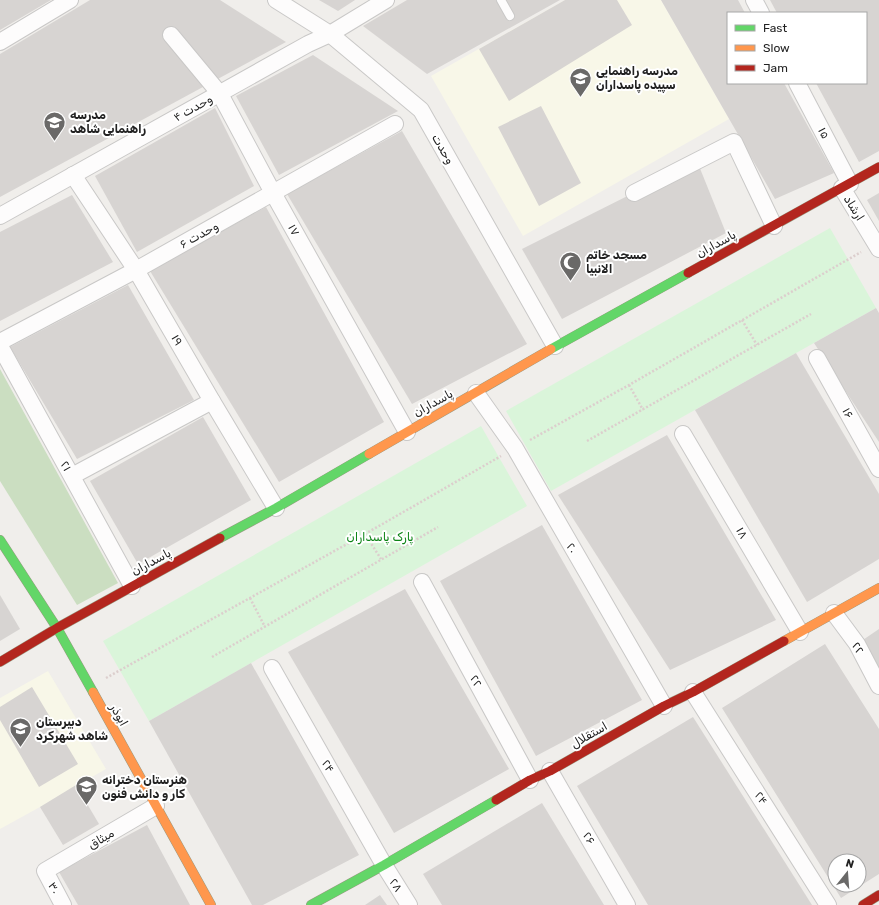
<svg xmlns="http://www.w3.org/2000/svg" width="879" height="905" font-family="Rubik,Cairo,sans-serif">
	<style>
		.education { fill: #f8f7e8 }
		.forest { fill: #cbdec1 }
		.park { fill: #daf5da }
		.building { fill: #d7d4d2; fill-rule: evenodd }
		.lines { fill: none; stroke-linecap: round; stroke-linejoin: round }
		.lane-casing { stroke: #c9c8c7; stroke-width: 10 }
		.street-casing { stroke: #c9c8c7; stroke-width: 18 }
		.fast-casing { stroke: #999a82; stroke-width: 10 }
		.slow-casing { stroke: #999a82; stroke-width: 10 }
		.jam-casing { stroke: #999a82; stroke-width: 10 }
		.path { stroke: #dccecd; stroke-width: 2.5; stroke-dasharray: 2 2; stroke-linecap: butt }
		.lane { stroke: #fdfcfc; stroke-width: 8 }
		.street { stroke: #fdfcfc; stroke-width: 16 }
		.fast { stroke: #63d668; stroke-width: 9 }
		.slow { stroke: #ff974d; stroke-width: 9 }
		.jam { stroke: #b3261e; stroke-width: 9 }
		.labels { text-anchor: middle; stroke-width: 4; stroke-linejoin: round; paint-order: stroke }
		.poi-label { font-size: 12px; font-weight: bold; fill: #222; stroke: #fff; text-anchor: start }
		.street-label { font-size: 12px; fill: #222; stroke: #fff }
		.park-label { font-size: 12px; fill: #0c8416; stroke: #fff }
	</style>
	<rect width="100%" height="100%" fill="#f0eeeb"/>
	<g class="education">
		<path d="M565 0H661L729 119 523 236 431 76Z"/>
		<path d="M48 671 106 769 76 786 40 807 0 829V698Z"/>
	</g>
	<path class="forest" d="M0 369 118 583 77 605 0 481Z"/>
	<g class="park">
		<path d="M830 228 876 308 551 491 506 411Z"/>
		<path d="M481 426 527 506 149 721 103 641Z"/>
	</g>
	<g class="building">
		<path d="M0 0H51L0 30Z"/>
		<path d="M90 0H220L286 42 0 197V54Z"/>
		<path d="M319 0H355L338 11Z"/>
		<path d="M407 0H560L427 74 363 26Z"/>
		<path d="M565 0H617L632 25 509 101 479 49Z"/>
		<path d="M661 0H738L745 13H728V83H784L834 173 775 199Z"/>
		<path d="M770 0H879V151L859 162 816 83H866V13H777Z"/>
		<path d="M313 55 398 111 279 175 236 96Z"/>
		<path d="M541 106 581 183 539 206 498 127Z"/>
		<path d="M215 108 254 186 137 252 95 176Z"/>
		<path d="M402 131 527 344 412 404 287 194Z"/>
		<path d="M697 161 726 233 562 319 522 249Z"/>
		<path d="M879 193V221L867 200Z"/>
		<path d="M72 195 113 262 0 321V232Z"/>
		<path d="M266 207 384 422 279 482 150 271Z"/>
		<path d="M128 285 194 400 77 459 10 347Z"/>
		<path d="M876 308 879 313V442L814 343Z"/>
		<path d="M796 353 879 494V559L807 602 695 410Z"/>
		<path d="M203 417 251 500 138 564 90 481Z"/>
		<path d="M667 435 776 620 670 670 558 495Z"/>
		<path d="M542 525 642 700 536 756 440 581Z"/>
		<path d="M405 589 509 769 394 833 288 652Z"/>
		<path d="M0 595 20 629 0 641Z"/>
		<path d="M879 629V677L857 644Z"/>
		<path d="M825 644 879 729V874L841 898 722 708ZM835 861H859V885H835Z"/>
		<path d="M251 663 359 855 263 905H252L149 721Z"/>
		<path d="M32 687 78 764 39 787 0 720V707Z"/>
		<path d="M693 717 812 905H648L577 786Z"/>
		<path d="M76 785 99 824 63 845 40 807Z"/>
		<path d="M542 803 604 905H442L423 874Z"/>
		<path d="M147 825 190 905H78L59 872Z"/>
		<path d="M380 895 387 905H365Z"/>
	</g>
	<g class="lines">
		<defs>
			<path id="lane" d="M501 0 510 16"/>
			<g id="street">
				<path d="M276 0 330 34 421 110 555 346"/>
				<path d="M754 0 761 13"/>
				<path d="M171 35 220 94 273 193 407 432"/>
				<path d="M0 42 70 0"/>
				<path d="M797 83 850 184"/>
				<path d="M73 175 136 270 212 401 276 508"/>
				<path d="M842 188 879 249"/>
				<path d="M634 193 734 142 774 226"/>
				<path d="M0 216 308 44 330 34 386 0"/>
				<path d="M0 342 136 270 395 124"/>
				<path d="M0 346 132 586"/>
				<path d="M817 358 879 469"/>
				<path d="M476 393 515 448 664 706"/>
				<path d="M683 434 800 632"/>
				<path d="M72 476 212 401"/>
				<path d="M422 582 530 780"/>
				<path d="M834 613 857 644 879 686"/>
				<path d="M272 668 384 865 409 905"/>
				<path d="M693 692 828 905"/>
				<path d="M550 771 627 905"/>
				<path d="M63 905 45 871 156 806"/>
			</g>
			<g id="fast">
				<path d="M551 349 688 273"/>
				<path d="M220 538 276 508 369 454"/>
				<path d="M0 540 57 628 93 692"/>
				<path d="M311 905 384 865 496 800"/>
			</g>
			<g id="slow">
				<path d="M369 454 551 349"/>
				<path d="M784 641 879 588"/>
				<path d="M93 692 211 905"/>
			</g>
			<g id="jam">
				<path d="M688 273 879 167"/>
				<path d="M0 662 57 628 220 538"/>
				<path d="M496 800 530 780 550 771 664 706 693 692 784 641"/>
				<path d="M863 905 879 895"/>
			</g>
		</defs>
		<use href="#lane" class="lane-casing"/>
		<use href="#street" class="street-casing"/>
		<use href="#fast" class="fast-casing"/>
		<use href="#slow" class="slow-casing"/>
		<use href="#jam" class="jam-casing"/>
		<g class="path">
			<path d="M742 320 757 345"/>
			<path d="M629 385 643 410"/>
			<path d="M530 440 629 385 861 252"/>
			<path d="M587 441 811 314"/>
			<path d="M365 534 381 559"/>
			<path d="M250 598 265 627"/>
			<path d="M212 657 438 527"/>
			<path d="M106 678 365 534 501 456"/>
		</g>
		<use href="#lane" class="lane"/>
		<use href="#street" class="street"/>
		<use href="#fast" class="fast"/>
		<use href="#slow" class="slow"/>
		<use href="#jam" class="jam"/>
	</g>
	<defs>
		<symbol id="school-pin" viewBox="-11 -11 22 30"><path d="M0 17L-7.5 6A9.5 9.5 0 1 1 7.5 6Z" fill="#6a6968" stroke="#fff"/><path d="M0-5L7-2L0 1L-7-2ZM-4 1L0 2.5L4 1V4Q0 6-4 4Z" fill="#fff"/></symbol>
		<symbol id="mosque-pin" viewBox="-11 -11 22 30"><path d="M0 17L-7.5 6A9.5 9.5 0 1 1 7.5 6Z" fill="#6a6968" stroke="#fff"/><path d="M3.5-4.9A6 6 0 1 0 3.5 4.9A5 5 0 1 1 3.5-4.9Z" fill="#fff"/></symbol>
	</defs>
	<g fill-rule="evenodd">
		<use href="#school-pin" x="568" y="66" width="25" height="34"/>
		<use href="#school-pin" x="42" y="110" width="25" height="34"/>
		<use href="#mosque-pin" x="558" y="250" width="25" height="34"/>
		<use href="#school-pin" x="8" y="716" width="25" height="34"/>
		<use href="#school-pin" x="74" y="774" width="25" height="34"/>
	</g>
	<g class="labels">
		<g class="poi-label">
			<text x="596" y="75">مدرسه راهنمایی<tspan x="596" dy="14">سپیده پاسداران</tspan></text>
			<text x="70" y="119">مدرسه<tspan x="70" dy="14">راهنمایی شاهد</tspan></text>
			<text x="586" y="259">مسجد خاتم<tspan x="586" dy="14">الانبیا</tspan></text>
			<text x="36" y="726">دبیرستان‌<tspan x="36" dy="14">شاهد شهرکرد</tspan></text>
			<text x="102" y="784">هنرستان دخترانه<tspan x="102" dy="14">کار و دانش فنون</tspan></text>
		</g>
		<g class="street-label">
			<text transform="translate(193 108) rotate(-29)" y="4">وحدت ۴</text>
			<text transform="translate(824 133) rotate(62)" y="4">۱۵</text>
			<text transform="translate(443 149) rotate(60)" y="4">وحدت</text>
			<text transform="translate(854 208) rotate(58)" y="4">ارشاد</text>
			<text transform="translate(294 230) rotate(61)" y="4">۱۷</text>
			<text transform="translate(199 235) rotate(-29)" y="4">وحدت ۶</text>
			<text transform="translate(716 244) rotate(-29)" y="4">پاسداران</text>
			<text transform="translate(177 340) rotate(60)" y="4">۱۹</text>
			<text transform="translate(433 403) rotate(-29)" y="4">پاسداران</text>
			<text transform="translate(848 413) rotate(61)" y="4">۱۶</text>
			<text transform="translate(66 466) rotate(61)" y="4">۲۱</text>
			<text transform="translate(742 533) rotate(60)" y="4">۱۸</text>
			<text transform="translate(572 548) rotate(60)" y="4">۲۰</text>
			<text transform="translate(151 562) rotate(-28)" y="4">پاسداران</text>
			<text transform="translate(858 648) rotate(59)" y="4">۲۲</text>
			<text transform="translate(476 681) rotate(61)" y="4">۲۲</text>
			<text transform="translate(119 715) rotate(61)" y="4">ابوذر</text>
			<text transform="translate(589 735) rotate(-30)" y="4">استقلال</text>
			<text transform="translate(328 766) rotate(61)" y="4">۲۴</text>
			<text transform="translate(761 798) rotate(58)" y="4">۲۴</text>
			<text transform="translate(589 838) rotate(60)" y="4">۲۶</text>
			<text transform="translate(101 839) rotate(-30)" y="4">میثاق</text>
			<text transform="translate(396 885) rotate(58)" y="4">۲۸</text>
			<text transform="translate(54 888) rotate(62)" y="4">۳۰</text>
		</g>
		<g class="park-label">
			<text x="380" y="541">پارک پاسداران</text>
		</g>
	</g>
	<rect x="727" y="12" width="140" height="72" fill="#ffffff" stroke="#a7a7a7"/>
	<rect x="735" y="25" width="20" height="6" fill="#63d668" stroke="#a7a7a7"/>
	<text x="763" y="32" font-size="12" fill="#222222">Fast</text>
	<rect x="735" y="45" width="20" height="6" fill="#ff974d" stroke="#a7a7a7"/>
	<text x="763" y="52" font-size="12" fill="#222222">Slow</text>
	<rect x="735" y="65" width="20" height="6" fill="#b3261e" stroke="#a7a7a7"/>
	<text x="763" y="72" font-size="12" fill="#222222">Jam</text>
	<g transform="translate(847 873) rotate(17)"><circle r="19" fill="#ffffff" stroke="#a7a7a7"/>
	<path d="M0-3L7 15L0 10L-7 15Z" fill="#6a6968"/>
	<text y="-6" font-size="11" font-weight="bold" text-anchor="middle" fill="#222222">N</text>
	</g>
</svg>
